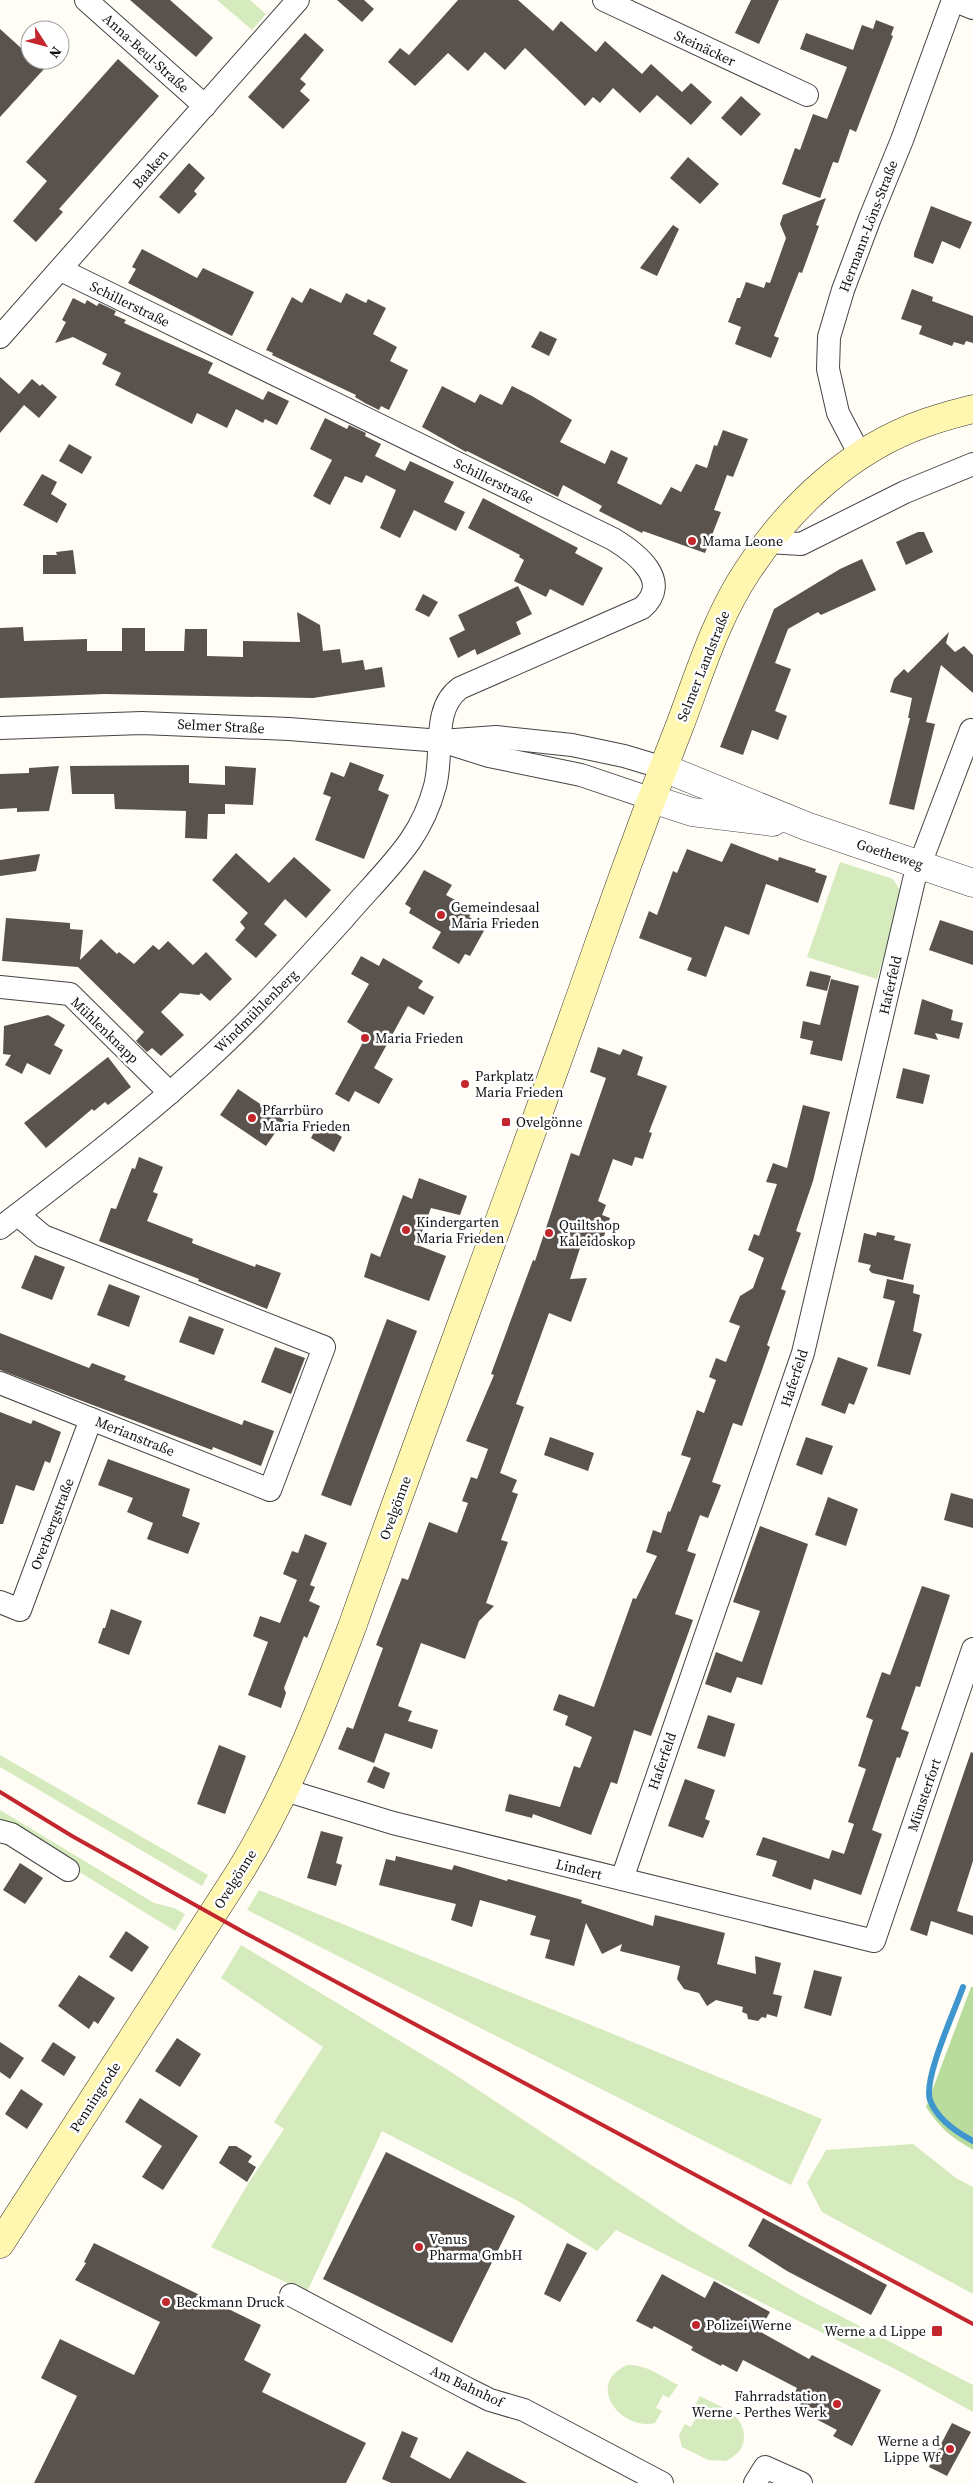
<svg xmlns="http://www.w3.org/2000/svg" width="973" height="2483" font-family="'Source Serif 4',serif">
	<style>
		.green { fill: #d5ebbd }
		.forest { fill: #b9dc9c }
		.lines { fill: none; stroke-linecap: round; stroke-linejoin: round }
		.stream { stroke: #3f96cf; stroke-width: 6 }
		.building { fill: #5a524d }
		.minor-casing { stroke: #444; stroke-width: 24 }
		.tertiary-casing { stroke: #444; stroke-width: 29 }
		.secondary-casing { stroke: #333; stroke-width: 29 }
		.minor { stroke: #fff; stroke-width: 22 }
		.tertiary { stroke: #fff; stroke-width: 28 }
		.secondary { stroke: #fff6b0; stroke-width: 28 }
		.rail { stroke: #c4262e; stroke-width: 4 }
		.poi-dot { fill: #c4262e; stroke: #fff; stroke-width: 2 }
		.labels { text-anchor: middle; stroke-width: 5; stroke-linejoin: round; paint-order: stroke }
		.street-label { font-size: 14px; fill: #111; stroke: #fff }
		.poi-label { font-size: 14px; fill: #111; stroke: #fff; text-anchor: start }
	</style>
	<rect width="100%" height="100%" fill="#fffdf5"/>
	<g class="green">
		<path d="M217 0H250L266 14 252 30Z"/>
		<path d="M840 862 893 879 902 893 877 979 807 957Z"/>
		<path d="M0 1755 208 1875 202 1886 0 1767Z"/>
		<path d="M0 1810 154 1903 174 1908 185 1914 175 1931 0 1823Z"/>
		<path d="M259 1890 822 2119 791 2185 247 1910Z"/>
		<path d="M241 1945 448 2070 688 2229 800 2295 973 2385V2412L899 2371 616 2230 597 2251 518 2201 382 2131 307 2292 211 2247 246 2187 284 2129 274 2122 323 2047 221 1978Z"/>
		<path d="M913 2144 956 2178 973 2187V2294L822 2212 807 2183 826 2150Z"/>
		<path d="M627 2365C646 2364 661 2376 678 2385L669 2398 663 2395 656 2408 662 2411 655 2423C622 2431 584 2385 627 2365Z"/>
		<path d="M700 2396C717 2405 745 2414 744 2437 744 2449 736 2456 726 2461L708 2460 682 2447 679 2435 685 2424 691 2427 698 2414 692 2411Z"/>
	</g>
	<path class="forest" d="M971 1987H973V2150C951 2137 941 2129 926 2107Z"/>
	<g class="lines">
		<path class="stream" d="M963 1987C955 2010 923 2079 930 2100 937 2119 956 2132 973 2141"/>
	</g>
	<g class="building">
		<path d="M130 0H170L213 38 196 57Z"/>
		<path d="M337 0H364L374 9 362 22Z"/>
		<path d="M458 0H518L553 31 561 21 596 52 605 41 642 74 651 64 682 92 691 83 712 102 691 125 657 95 640 113 613 88 600 103 593 97 585 106 525 48 505 70 485 52 468 71 448 53 415 86 388 62 400 48 409 55Z"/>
		<path d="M751 0H779L759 44 735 33Z"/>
		<path d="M876 20 894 27 891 35 893 36 856 132 850 129 838 163 833 162 820 198 782 184 795 148 800 150 813 114 827 119 847 67 800 49 806 33 853 50 862 25 873 29Z"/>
		<path d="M0 29 30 56V60H34L44 69 0 117Z"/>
		<path d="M305 33 324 50 300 79 306 84 300 91 310 100 283 129 248 97Z"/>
		<path d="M118 59 159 96 59 209 63 212 36 242 13 221 47 181 26 162Z"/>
		<path d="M741 96 761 114 741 136 721 118Z"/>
		<path d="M688 157 719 184 700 204 670 178Z"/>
		<path d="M189 163 205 178 194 191 197 194 179 214 159 197Z"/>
		<path d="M826 198 816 225 819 226 802 273 799 272 774 336 779 338 771 358 735 344 741 327 728 322 737 298H740L746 282 764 288 766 282 770 283 786 238 780 224 783 215Z"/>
		<path d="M931 206 972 222 960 249 942 241 933 264 914 257V253Z"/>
		<path d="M673 225 679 229 657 276 640 268Z"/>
		<path d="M142 249 197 278 203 268 254 292 232 336 128 283 136 269 132 267Z"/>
		<path d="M310 288 341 303 346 293 366 303 368 299 386 308 373 334 397 347 390 361 408 370 389 410 381 406 379 410 365 403 355 397 356 395 272 355 273 353 266 350 292 297 302 303Z"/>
		<path d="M912 289 933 297 932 301 973 316V343L966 341 964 345 954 342 952 346 919 334 922 326 901 319Z"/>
		<path d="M73 298 85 304 87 300 97 306 99 303 116 311 114 315 126 320 124 323 213 363 208 373 263 400 268 391 289 401 277 425 265 419 263 423 236 409 227 428 197 413 192 424 115 385 121 373 102 364 107 354 73 337 55 343 66 322 62 320Z"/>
		<path d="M540 331 557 339 549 356 531 347Z"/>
		<path d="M0 377 19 394 32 379 40 386 42 384 57 397 39 418 24 405 0 433Z"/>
		<path d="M442 386 475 403 480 394 502 405 512 386 532 396 572 420 560 442 605 464 611 450 628 458 617 483 661 505 671 487 681 492 696 464 707 468 714 445 717 446 723 430 748 439 733 477 727 475 714 510 721 512 705 553 643 531 642 533 599 511 602 506 563 485 558 497 467 451 466 452 422 427Z"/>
		<path d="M325 418 347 429 349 425 366 433 365 436 381 444 375 456 405 471 410 461 454 482 444 502 465 512 456 531 414 510 400 538 380 528 396 490 366 475 362 483 345 476 330 505 313 496 332 460 310 449Z"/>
		<path d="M69 444 92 457 82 474 59 461Z"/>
		<path d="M42 474 57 482 51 494 67 504 57 523 23 505Z"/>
		<path d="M483 498 578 548 575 553 603 568 583 606 550 589 546 597 514 581 524 560 519 557 520 555 468 528Z"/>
		<path d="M918 532H924L933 552 906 565 896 542Z"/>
		<path d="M73 550 76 574H43V555H57L56 552Z"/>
		<path d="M862 559 876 590 821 615 818 612 788 629 775 663 791 669 775 711 787 716 778 740 752 730 743 755 720 747 774 609 840 569Z"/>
		<path d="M518 586 532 614 516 622 521 634 477 655 475 649 458 658 449 638 465 630 458 615Z"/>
		<path d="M423 594 438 602 429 617 415 610Z"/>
		<path d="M297 612 320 625 323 651 340 649 342 663 363 660 365 670 382 667 385 687 313 698 105 694 0 698V628L23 627 24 641 87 639V651H122V628H145V651H184L185 629H207V656L243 657V641L300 642Z"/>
		<path d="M949 632 946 643 955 652 964 646 973 655V693L941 665 926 722 935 724 914 810 889 804 910 718H908L912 698 890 692 894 679 904 669 908 673Z"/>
		<path d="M350 762 384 775 378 790 389 795 364 859 315 840 331 797 323 794 331 772 344 777Z"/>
		<path d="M189 765V783L225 785V766L256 768 253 805 225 804V814H208L207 839 185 838 186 811 115 809 114 794H72L70 766Z"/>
		<path d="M59 766 49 811 17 812V808L0 809V774L29 773V768Z"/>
		<path d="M731 843 778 861 779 857 816 869 815 872 827 876 818 903 766 884 749 935 725 926 706 977 687 970 692 958 639 938 649 911 657 915 673 871 677 873 687 849 722 862Z"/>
		<path d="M236 853 269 883 294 857 331 890 306 918 285 899 264 924 277 935 256 958 235 940 245 928 240 922 248 913 212 880Z"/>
		<path d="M40 854 36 871 0 876V860Z"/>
		<path d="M424 870 452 885 446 895 473 910 469 917 486 927 470 956 465 954 459 964 432 948 441 932 409 913 411 908 405 904Z"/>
		<path d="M6 918 70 923V929L83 930 80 960 101 939 117 954 119 952 134 964 153 945 159 950 168 941 193 965 206 952 232 979 210 1001 201 993 199 995 180 993 161 1012 184 1035 161 1056 152 1048 147 1052 136 1041 144 1032 78 967 2 961Z"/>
		<path d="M940 920 973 931V965L929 950Z"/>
		<path d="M361 956 379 966 383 958 423 981 418 988 434 997 424 1015 408 1006 374 1068 393 1079 379 1104 355 1091 349 1102 335 1094 367 1035 347 1022 369 984 351 974Z"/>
		<path d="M810 971 831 976 827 991 806 986Z"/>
		<path d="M831 979 859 986 842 1061 810 1054 813 1041 800 1038 803 1021 820 1025Z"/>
		<path d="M922 999 953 1010 951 1020 963 1023 959 1039 935 1033 938 1040 914 1034Z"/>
		<path d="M48 1015 65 1025 54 1045 63 1050 50 1075 27 1063 22 1074 5 1065 11 1055 3 1054 4 1026Z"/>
		<path d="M598 1047 620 1055 623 1049 643 1057 637 1075 667 1086 649 1132 652 1133 643 1159 635 1157 632 1166 613 1159 598 1201 606 1205 602 1215 610 1218 604 1236 581 1245 570 1279 587 1278 571 1322 549 1313 516 1404 524 1407 500 1473 517 1480 512 1492 518 1494 501 1540 508 1542 486 1603 494 1606 479 1621 465 1659 421 1643 398 1706 412 1711 408 1721 438 1730 432 1749 385 1733 374 1763 338 1749 347 1727 353 1729 383 1648 376 1645 402 1578 408 1580 429 1522 457 1533 468 1503 462 1501 471 1477 477 1479 488 1449 466 1441 494 1375 491 1374 533 1260 535 1261 571 1153 579 1156 606 1078 590 1072Z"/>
		<path d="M108 1057 131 1087 108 1105 105 1102 94 1111 92 1109 46 1148 24 1123Z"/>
		<path d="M903 1068 930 1075 923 1104 896 1098Z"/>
		<path d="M238 1089 284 1120 266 1146 220 1115Z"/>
		<path d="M803 1105 830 1112 813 1181 796 1231 801 1233 781 1289 786 1291 767 1345 770 1347 742 1426 733 1423 712 1482 721 1485 708 1518 700 1515 687 1551 696 1554 675 1614 693 1620 651 1736 634 1730 617 1784 611 1782 591 1835 533 1814 532 1818 505 1811 509 1794 560 1807 574 1766 580 1768 592 1737 565 1725 568 1716 553 1710 559 1694 594 1707 633 1598 636 1599 657 1556 646 1552 653 1530 661 1533 668 1511 670 1512 691 1458 681 1455 697 1410 704 1413 716 1380 709 1377 716 1358 726 1362 740 1326 729 1322 740 1296 753 1288 764 1258 748 1250 754 1234 759 1236 777 1184 766 1182 773 1163 787 1168Z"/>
		<path d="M317 1126H324L342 1137 334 1152 311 1138Z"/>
		<path d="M139 1157 163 1167 153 1192 158 1194 147 1221 193 1239 192 1243 255 1267 256 1264 281 1273 267 1309 198 1281 199 1279 99 1241 111 1208 116 1209 132 1168 135 1169Z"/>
		<path d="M419 1178 467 1196 460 1215 431 1208 417 1245 446 1256 429 1301 364 1277 371 1253 380 1257 403 1195 412 1199Z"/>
		<path d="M877 1232 895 1236 894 1240 911 1244 903 1280 872 1273 869 1270 871 1265 858 1262 864 1233 876 1236Z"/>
		<path d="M35 1255 65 1267 52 1300 21 1288Z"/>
		<path d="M887 1279 914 1285 913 1293 920 1295 913 1331 922 1334 910 1375 877 1366 895 1301 883 1298Z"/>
		<path d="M109 1284 140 1296 129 1327 97 1315Z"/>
		<path d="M189 1316 224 1329 214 1355 179 1342Z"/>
		<path d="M387 1319 417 1331 351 1506 321 1495Z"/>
		<path d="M0 1333 89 1368 92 1363 126 1376 124 1380 242 1425 244 1420 274 1431 261 1466 213 1447 212 1450 0 1370Z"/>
		<path d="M275 1347 305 1358 291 1394 261 1382Z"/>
		<path d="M838 1357 868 1368 854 1405 849 1403 845 1414 821 1405Z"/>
		<path d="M0 1412 31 1424 33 1420 61 1432 50 1463 45 1461 34 1491 16 1485 3 1524H0Z"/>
		<path d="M550 1437 594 1453 588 1471 544 1455Z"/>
		<path d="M806 1437 833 1446 822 1475 796 1465Z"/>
		<path d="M108 1459 190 1489 182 1516 200 1523 188 1554 147 1539 153 1523 127 1512 133 1498 98 1485Z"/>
		<path d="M951 1493 973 1499V1528L944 1520Z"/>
		<path d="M828 1497 858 1509 846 1546 815 1535Z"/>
		<path d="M760 1526 808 1544 762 1685 737 1677 731 1693 705 1684 716 1652 742 1662 760 1611 733 1602Z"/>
		<path d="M305 1534 327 1543 310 1585 315 1587 309 1601 320 1606 307 1638 304 1636 284 1688 286 1693 281 1708 248 1695 268 1642 253 1636 260 1616 280 1623 297 1580 283 1574 292 1551 298 1553Z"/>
		<path d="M922 1586 950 1595 920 1687 916 1686 901 1729 909 1732 900 1758 897 1757 872 1830 882 1834 861 1895 814 1879 811 1890 772 1876 777 1861 756 1855 763 1837 829 1859 832 1850 844 1854 854 1824 848 1822 866 1769 858 1766 873 1720 866 1717 882 1672 890 1675Z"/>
		<path d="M111 1609 142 1621 129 1655 98 1643 103 1628H105Z"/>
		<path d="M708 1715 735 1724 725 1757 697 1748Z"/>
		<path d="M219 1745 246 1756 225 1814 197 1804Z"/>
		<path d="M971 1752 973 1753V1861L957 1911 973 1916V1935L931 1921 927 1936 910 1930Z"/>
		<path d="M374 1766 390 1773 384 1789 367 1782Z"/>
		<path d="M685 1779 715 1790 705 1819 710 1821 703 1838 668 1826Z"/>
		<path d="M321 1831 343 1837 336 1863 342 1865 336 1886 307 1878Z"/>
		<path d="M396 1856 452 1870 454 1865 507 1881 508 1879 582 1900 581 1903 653 1926 655 1915 725 1933 717 1964 756 1974 755 1956 781 1963 773 1994 782 1996 777 2017 767 2014 766 2018 762 2017 758 2021 748 2019 747 2014 742 2012 743 2007 716 2000 707 2006 699 1993 684 1989 677 1979 680 1966 620 1951 622 1944 602 1954 586 1923 574 1966 545 1958 550 1940 530 1935 536 1916 480 1900 472 1927 451 1920 456 1904 379 1885 386 1859 395 1861Z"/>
		<path d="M20 1863 43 1878 25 1904 3 1890Z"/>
		<path d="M126 1931 149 1947 132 1972 109 1957Z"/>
		<path d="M814 1970 842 1977 831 2016 804 2008Z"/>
		<path d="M79 1975 115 1998 98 2024 94 2021 89 2029 58 2006Z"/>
		<path d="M177 2038 201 2054 180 2087 155 2071Z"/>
		<path d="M0 2042 24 2058 10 2079 0 2072Z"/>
		<path d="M53 2042 76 2057 64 2076 41 2061Z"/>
		<path d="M21 2089 43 2104 27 2129 5 2114Z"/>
		<path d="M140 2098 198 2136 163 2190 142 2177 162 2146 125 2122Z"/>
		<path d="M229 2146H236L252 2156 248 2162 256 2167 247 2182 219 2163Z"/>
		<path d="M386 2152 515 2216 452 2343 323 2279Z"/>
		<path d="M763 2218 887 2285 871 2315 787 2271 748 2246Z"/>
		<path d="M94 2243 261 2325 244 2360 271 2374 262 2392 366 2443 346 2483H34L77 2396 41 2378 60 2339 134 2375 160 2322 75 2280 86 2263 84 2262Z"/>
		<path d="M567 2243 587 2253 560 2302 544 2294Z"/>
		<path d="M662 2274 705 2298 714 2281 770 2312 759 2331 809 2359 812 2355 881 2390 852 2446 833 2436 837 2430 797 2409 801 2403 792 2399 797 2388 743 2360 737 2372 722 2364 721 2366 691 2350 693 2347 654 2326 652 2329 636 2321Z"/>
		<path d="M952 2423 971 2432 947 2476 929 2467Z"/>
		<path d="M402 2431 418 2438 410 2457 450 2479 467 2451 527 2483H391L382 2479Z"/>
	</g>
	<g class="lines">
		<defs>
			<g id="minor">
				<path d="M86 0 205 106"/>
				<path d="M604 0 807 95"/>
				<path d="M953 0 973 8"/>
				<path d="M0 337 298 0"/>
				<path d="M860 455 838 413 828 369 829 337 843 290 870 218 902 140 953 0"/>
				<path d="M768 542 801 544 905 492 973 464"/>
				<path d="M0 728 142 723 289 729 441 741 496 737 572 745 624 756 664 768"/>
				<path d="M454 745 489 756 581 775 652 799"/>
				<path d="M0 987 70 994 170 1093"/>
				<path d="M0 1228C77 1169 156 1109 227 1041 268 1002 306 960 344 918 365 893 391 868 410 841 421 825 430 805 435 786 444 754 431 709 460 688L642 608C673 581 636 553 613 539L61 270"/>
				<path d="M0 1383 270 1490 324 1347 43 1236 18 1215"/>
				<path d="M0 1602 20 1610 91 1419"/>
				<path d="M285 1790 393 1823 874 1941 973 1649"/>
				<path d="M0 1831 11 1834 68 1870"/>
				<path d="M622 1879 803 1353 914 880 971 730"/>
				<path d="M291 2295 468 2389 490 2400 524 2410 662 2483"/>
				<path d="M755 2483 765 2467 801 2483"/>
			</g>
			<g id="tertiary">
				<path d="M664 768 806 826 973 883"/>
				<path d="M652 799 692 812 773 822"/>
			</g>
			<path id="secondary" d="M0 2244 241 1870C288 1793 320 1711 352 1627 429 1408 512 1191 589 972 618 889 648 807 680 725 700 672 716 618 748 570 791 505 851 449 925 423 941 417 957 413 973 409"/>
		</defs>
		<use href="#minor" class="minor-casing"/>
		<use href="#tertiary" class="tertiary-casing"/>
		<use href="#secondary" class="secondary-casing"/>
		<use href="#minor" class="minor"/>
		<use href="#tertiary" class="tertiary"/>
		<use href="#secondary" class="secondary"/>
		<path class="rail" d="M0 1792 72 1836 247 1934 973 2324"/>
	</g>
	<g class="poi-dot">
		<circle cx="692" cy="541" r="5"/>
		<circle cx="441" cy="915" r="5"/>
		<circle cx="365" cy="1038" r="5"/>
		<circle cx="465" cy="1084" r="5"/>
		<circle cx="252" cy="1118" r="5"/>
		<rect x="501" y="1117" width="10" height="10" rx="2.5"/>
		<circle cx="406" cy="1230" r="5"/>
		<circle cx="549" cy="1233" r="5"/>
		<circle cx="419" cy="2247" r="5"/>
		<circle cx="166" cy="2302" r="5"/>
		<circle cx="696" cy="2325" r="5"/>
		<rect x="931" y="2325" width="12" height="12" rx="2.5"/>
		<circle cx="837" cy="2404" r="5"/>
		<circle cx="950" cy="2449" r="5"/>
	</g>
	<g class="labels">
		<g class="street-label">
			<text transform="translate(705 48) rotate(25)" y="5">Steinäcker</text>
			<text transform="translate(146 53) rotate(42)" y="5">Anna-Beul-Straße</text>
			<text transform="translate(150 169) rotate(-49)" y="5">Baaken</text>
			<text transform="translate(868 226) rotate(-69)" y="5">Hermann-Löns-Straße</text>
			<text transform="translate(130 304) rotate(26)" y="5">Schillerstraße</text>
			<text transform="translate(494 481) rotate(26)" y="5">Schillerstraße</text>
			<text transform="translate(703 666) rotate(-68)" y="5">Selmer Landstraße</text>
			<text transform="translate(221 726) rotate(3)" y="5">Selmer Straße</text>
			<text transform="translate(890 854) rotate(18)" y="5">Goetheweg</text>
			<text transform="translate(890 985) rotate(-77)" y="5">Haferfeld</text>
			<text transform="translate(256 1011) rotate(-45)" y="5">Windmühlenberg</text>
			<text transform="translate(105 1030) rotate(44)" y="5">Mühlenknapp</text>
			<text transform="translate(794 1378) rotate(-72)" y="5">Haferfeld</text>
			<text transform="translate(135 1436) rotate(22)" y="5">Merianstraße</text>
			<text transform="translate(395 1508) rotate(-70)" y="5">Ovelgönne</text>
			<text transform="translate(52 1524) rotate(-69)" y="5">Overbergstraße</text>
			<text transform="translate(662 1761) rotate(-71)" y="5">Haferfeld</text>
			<text transform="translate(924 1795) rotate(-71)" y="5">Münsterfort</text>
			<text transform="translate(579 1869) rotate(14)" y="5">Lindert</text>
			<text transform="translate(235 1879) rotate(-58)" y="5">Ovelgönne</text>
			<text transform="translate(95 2097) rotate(-57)" y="5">Penningrode</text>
			<text transform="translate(467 2386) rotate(25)" y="5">Am Bahnhof</text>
		</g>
		<g class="poi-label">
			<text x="702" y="546">Mama Leone</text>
			<text x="451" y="912">Gemeindesaal<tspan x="451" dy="16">Maria Frieden</tspan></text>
			<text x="375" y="1043">Maria Frieden</text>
			<text x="475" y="1081">Parkplatz<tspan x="475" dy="16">Maria Frieden</tspan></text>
			<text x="262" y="1115">Pfarrbüro<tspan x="262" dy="16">Maria Frieden</tspan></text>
			<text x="516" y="1127">Ovelgönne</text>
			<text x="416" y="1227">Kindergarten<tspan x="416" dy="16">Maria Frieden</tspan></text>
			<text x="559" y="1230">Quiltshop<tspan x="559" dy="16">Kaleidoskop</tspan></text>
			<text x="429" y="2244">Venus<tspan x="429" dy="16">Pharma GmbH</tspan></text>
			<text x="176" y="2307">Beckmann Druck</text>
			<text x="706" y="2330">Polizei Werne</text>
			<text x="926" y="2336" text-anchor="end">Werne a d Lippe</text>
			<text x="827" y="2401" text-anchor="end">Fahrradstation<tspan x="827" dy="16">Werne - Perthes Werk</tspan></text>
			<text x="940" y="2446" text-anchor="end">Werne a d<tspan x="940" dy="16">Lippe Wf</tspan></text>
		</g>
	</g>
	<g transform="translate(45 45) rotate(126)"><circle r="24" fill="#ffffff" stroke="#a0a0a0"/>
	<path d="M0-4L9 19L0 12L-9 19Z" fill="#c4262e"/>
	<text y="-8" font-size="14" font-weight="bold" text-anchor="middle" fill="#111111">N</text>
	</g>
</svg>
